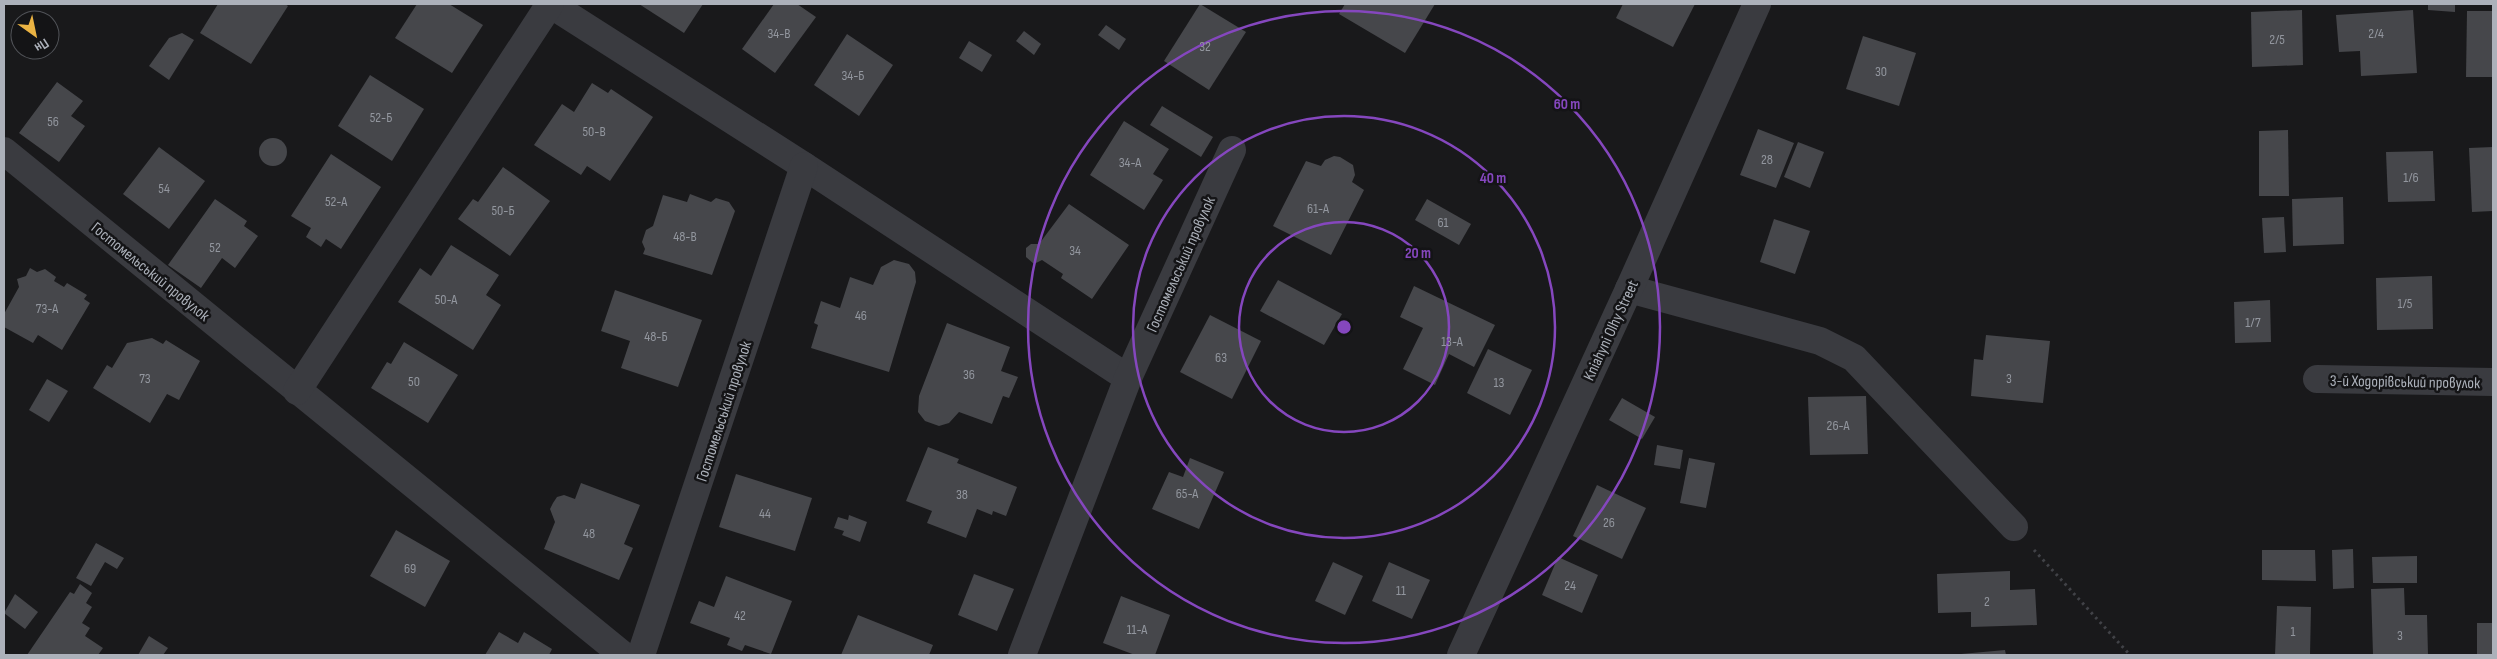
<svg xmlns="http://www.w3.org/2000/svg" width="2497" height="659" font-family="'Sofia Sans Condensed',sans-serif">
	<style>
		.building { fill: #46474b }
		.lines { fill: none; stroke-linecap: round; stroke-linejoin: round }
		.path { stroke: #414247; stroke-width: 3; stroke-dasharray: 2.5 4; stroke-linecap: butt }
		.minor { stroke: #3a3b40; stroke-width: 28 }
		.ring { fill: none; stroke: #8547be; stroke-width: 2.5 }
		.labels { text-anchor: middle; stroke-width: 5; stroke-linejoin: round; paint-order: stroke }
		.number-label { font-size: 14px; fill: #92969e }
		.street-label { font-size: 16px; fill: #acb1ba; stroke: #141416 }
		.centre { fill: #8547be; stroke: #141416; stroke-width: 2.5 }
		.ring-label { font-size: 15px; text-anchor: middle; font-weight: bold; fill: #8547be; stroke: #141416; stroke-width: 5; stroke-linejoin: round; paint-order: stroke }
	</style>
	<rect width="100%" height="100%" fill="#19191b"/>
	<g class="building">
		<path d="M218 4H285L288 6 251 64 200 33Z"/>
		<path d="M417 4H449L483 25 452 73 395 38Z"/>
		<path d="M639 4H703L684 33Z"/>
		<path d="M774 4H797L816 17 775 73 742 49Z"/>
		<path d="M1200 4 1246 32 1209 90 1164 61Z"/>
		<path d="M1345 4H1435L1405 53 1339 14Z"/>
		<path d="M1623 4H1695L1673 47 1616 18Z"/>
		<path d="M2428 4H2455V12L2428 10Z"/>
		<path d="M2302 10 2303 65 2252 67 2251 12Z"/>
		<path d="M2413 10 2417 73 2361 76 2360 51 2339 52 2336 15Z"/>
		<path d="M2467 11H2493V77H2466Z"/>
		<path d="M1106 25 1126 39 1119 50 1098 35Z"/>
		<path d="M1024 31 1041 44 1034 55 1016 41Z"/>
		<path d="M182 33 194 40 169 80 149 66 169 38Z"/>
		<path d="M847 34 893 65 859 116 814 85Z"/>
		<path d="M1863 36 1916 53 1899 106 1846 89Z"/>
		<path d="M969 41 992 55 982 72 959 58Z"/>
		<path d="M370 75 424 109 392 161 338 126Z"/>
		<path d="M57 82 83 101 71 116 85 126 59 162 19 133Z"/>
		<path d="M592 83 608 93 611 89 653 117 610 181 587 166 581 175 534 145 562 104 574 112Z"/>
		<path d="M1162 106 1213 137 1201 157 1150 125Z"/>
		<path d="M1124 121 1169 149 1153 174 1163 180 1144 210 1090 175Z"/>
		<path d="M1758 129 1794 143 1776 188 1740 175Z"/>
		<path d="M2288 130 2289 196H2259V131Z"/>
		<circle cx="273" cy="152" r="14"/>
		<path d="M1798 142 1824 152 1810 188 1784 177Z"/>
		<path d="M159 147 205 181 169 229 123 194Z"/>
		<path d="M2493 147V211L2472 212 2469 148Z"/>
		<path d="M2433 151 2435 201 2388 202 2386 152Z"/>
		<path d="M331 154 381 187 341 249 326 239 321 247 306 237 311 228 291 216Z"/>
		<path d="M1334 156 1340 157 1353 165 1355 175 1352 182 1364 190 1331 255 1273 226 1306 161 1321 166 1325 160Z"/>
		<path d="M503 167 550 201 510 256 458 219 473 199 478 202Z"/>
		<path d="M690 194 711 202 716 198 729 202 735 211 712 275 643 254 645 249 642 242 646 230 653 226 663 195 687 202Z"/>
		<path d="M2343 197 2344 244 2293 246 2292 199Z"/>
		<path d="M215 199 247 221 244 226 258 236 235 268 222 258 201 288 168 265Z"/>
		<path d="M1427 199 1471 224 1459 245 1415 220Z"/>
		<path d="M1069 204 1129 245 1092 299 1061 278 1063 274 1042 260 1034 264 1026 257V248L1031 244H1039Z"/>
		<path d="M2284 217 2286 252 2264 253 2262 218Z"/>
		<path d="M1774 219 1810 231 1795 274 1760 262Z"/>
		<path d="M451 245 499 275 486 295 501 305 473 350 398 302 420 268 431 276Z"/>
		<path d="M894 260 909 264 915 272 916 282 889 372 811 348 818 325 814 323 821 301 840 308 850 277 873 285 881 267Z"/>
		<path d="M30 268 37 272 45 269 56 277 54 281 64 287 67 283 87 295 84 299 90 303 62 350 38 335 33 343 4 327V314L19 287 17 279 26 276Z"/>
		<path d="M2432 276 2433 329 2377 330 2376 278Z"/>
		<path d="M1278 280 1342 314 1324 345 1260 311Z"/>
		<path d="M1414 286 1495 325 1474 367 1449 354 1435 385 1403 369 1423 328 1400 317Z"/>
		<path d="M615 290 702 320 678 387 621 368 630 341 601 331Z"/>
		<path d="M2270 300 2271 342 2235 343 2234 302Z"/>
		<path d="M1210 315 1261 341 1232 399 1180 372Z"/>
		<path d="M947 323 1010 347 1001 371 1018 377 1009 398 1003 396 992 424 959 412 949 423 939 426 925 421 918 412 919 396Z"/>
		<path d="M1986 335 2050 341 2043 403 1971 396 1974 359 1983 360Z"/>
		<path d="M152 338 163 344 166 340 200 361 179 400 167 394 150 423 93 388 107 365 112 368 127 343Z"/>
		<path d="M404 342 458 375 428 423 371 388 387 362 391 364Z"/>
		<path d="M1488 349 1532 370 1510 415 1467 393Z"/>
		<path d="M47 379 68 391 49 422 29 410Z"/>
		<path d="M1866 396 1868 454 1810 455 1808 397Z"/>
		<path d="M1622 398 1655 417 1642 439 1609 420Z"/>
		<path d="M1657 445 1683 450 1680 469 1654 465Z"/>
		<path d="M928 447 959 459 957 463 1017 487 1006 516 993 511 992 515 977 509 966 538 927 523 932 511 906 501Z"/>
		<path d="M1190 458 1224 472 1199 529 1152 509 1169 472 1183 477Z"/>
		<path d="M1689 458 1715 463 1706 508 1680 503Z"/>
		<path d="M736 474 812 498 795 551 719 527Z"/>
		<path d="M581 483 640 505 624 544 633 548 619 580 544 549 555 522 550 509 553 503 557 497 564 495 575 499Z"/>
		<path d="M1597 485 1646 508 1622 559 1573 536Z"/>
		<path d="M849 515 867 522 860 542 842 535 844 531 834 528 838 517 848 520Z"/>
		<path d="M396 530 450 561 425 607 370 576Z"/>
		<path d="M96 543 124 558 117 569 105 562 91 586 76 578Z"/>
		<path d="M2353 549 2354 588 2333 589 2332 550Z"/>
		<path d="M2262 550H2315L2316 581 2262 580Z"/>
		<path d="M2417 556V583H2373L2372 557Z"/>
		<path d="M1558 557 1598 575 1582 613 1542 595Z"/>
		<path d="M1333 562 1363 576 1345 615 1315 601Z"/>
		<path d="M1389 562 1430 580 1412 619 1372 601Z"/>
		<path d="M2010 571V590L2035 589 2037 625 1971 627V612L1938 613 1937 574Z"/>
		<path d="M974 574 1014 589 997 631 958 615Z"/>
		<path d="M726 576 792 601 771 654 745 645 742 651 727 645 730 638 690 623 699 601 714 607Z"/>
		<path d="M80 584 92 593 86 603 92 607 82 623 90 628 85 636 103 648 98 655H27L70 592 74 594Z"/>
		<path d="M2404 588 2405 615H2427L2428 655H2373L2371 589Z"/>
		<path d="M15 594 38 612 25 629 4 613Z"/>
		<path d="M1121 596 1170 615 1155 655H1135L1103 643Z"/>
		<path d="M2277 606 2311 607 2310 655H2275Z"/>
		<path d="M858 615 933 645 929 655H841Z"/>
		<rect x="2477" y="623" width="16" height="32"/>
		<path d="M499 632 518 643 524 632 552 649 549 655H485Z"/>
		<path d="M149 636 168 648 163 655H138Z"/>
		<path d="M2005 650 2006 655H1961V654Z"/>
	</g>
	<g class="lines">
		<path class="path" d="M2034 550 2130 655"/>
		<g class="minor">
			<path d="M550 4 804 166 1128 378"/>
			<path d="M4 151 623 655"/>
			<path d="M1629 289 1820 341 1854 358 2014 527"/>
			<path d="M2317 379 2493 382"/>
			<path d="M297 391 550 4"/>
			<path d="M641 655 804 166"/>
			<path d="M1022 655 1128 378 1232 150"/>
			<path d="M1461 655 1629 289 1757 4"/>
		</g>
	</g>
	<g class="ring">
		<circle cx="1344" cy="327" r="105"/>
		<circle cx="1344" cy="327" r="211"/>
		<circle cx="1344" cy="327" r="316"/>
	</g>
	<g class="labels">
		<g class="number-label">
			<text x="779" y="38">34-В</text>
			<text x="2376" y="38">2/4</text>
			<text x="2277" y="44">2/5</text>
			<text x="1205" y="51">32</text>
			<text x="1881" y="76">30</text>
			<text x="853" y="80">34-Б</text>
			<text x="381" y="122">52-Б</text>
			<text x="53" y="126">56</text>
			<text x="594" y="136">50-В</text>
			<text x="1767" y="164">28</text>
			<text x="1130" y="167">34-А</text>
			<text x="2411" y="182">1/6</text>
			<text x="164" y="193">54</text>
			<text x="336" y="206">52-А</text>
			<text x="1318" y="213">61-А</text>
			<text x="503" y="215">50-Б</text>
			<text x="1443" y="227">61</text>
			<text x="685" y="241">48-В</text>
			<text x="215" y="252">52</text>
			<text x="1075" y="255">34</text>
			<text x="446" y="304">50-А</text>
			<text x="2405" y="308">1/5</text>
			<text x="47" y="313">73-А</text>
			<text x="861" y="320">46</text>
			<text x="2253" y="327">1/7</text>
			<text x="656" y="341">48-Б</text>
			<text x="1452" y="346">13-А</text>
			<text x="1221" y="362">63</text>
			<text x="969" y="379">36</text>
			<text x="145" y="383">73</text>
			<text x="2009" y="383">3</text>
			<text x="414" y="386">50</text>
			<text x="1499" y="387">13</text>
			<text x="1838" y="430">26-А</text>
			<text x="1187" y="498">65-А</text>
			<text x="962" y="499">38</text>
			<text x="765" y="518">44</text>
			<text x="1609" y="527">26</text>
			<text x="589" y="538">48</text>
			<text x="410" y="573">69</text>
			<text x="1570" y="590">24</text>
			<text x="1401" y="595">11</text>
			<text x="1987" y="606">2</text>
			<text x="740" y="620">42</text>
			<text x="1137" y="634">11-А</text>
			<text x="2293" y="636">1</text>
			<text x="2400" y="640">3</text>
		</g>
		<g class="street-label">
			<text transform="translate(1180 264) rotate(-66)" y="6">Гостомельський провулок</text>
			<text transform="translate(151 271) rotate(39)" y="6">Гостомельський провулок</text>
			<text transform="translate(1610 330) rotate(-65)" y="6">Kniahyni Olhy Street</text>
			<text transform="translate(2405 381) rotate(1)" y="6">3-й Ходорівський провулок</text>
			<text transform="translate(723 411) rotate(-72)" y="6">Гостомельський провулок</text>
		</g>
	</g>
	<circle cx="1344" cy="327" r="8" class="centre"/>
	<g class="ring-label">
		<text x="1567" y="109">60 m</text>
		<text x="1493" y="183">40 m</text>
		<text x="1418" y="258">20 m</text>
	</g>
	<rect width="2497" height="659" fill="none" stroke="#acb1ba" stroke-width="10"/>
	<g transform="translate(35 35) rotate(147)"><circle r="24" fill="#141416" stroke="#515358"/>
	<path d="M0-4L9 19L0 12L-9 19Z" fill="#eab343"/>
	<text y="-8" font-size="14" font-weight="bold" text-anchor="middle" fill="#acb1ba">Пн</text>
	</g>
</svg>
